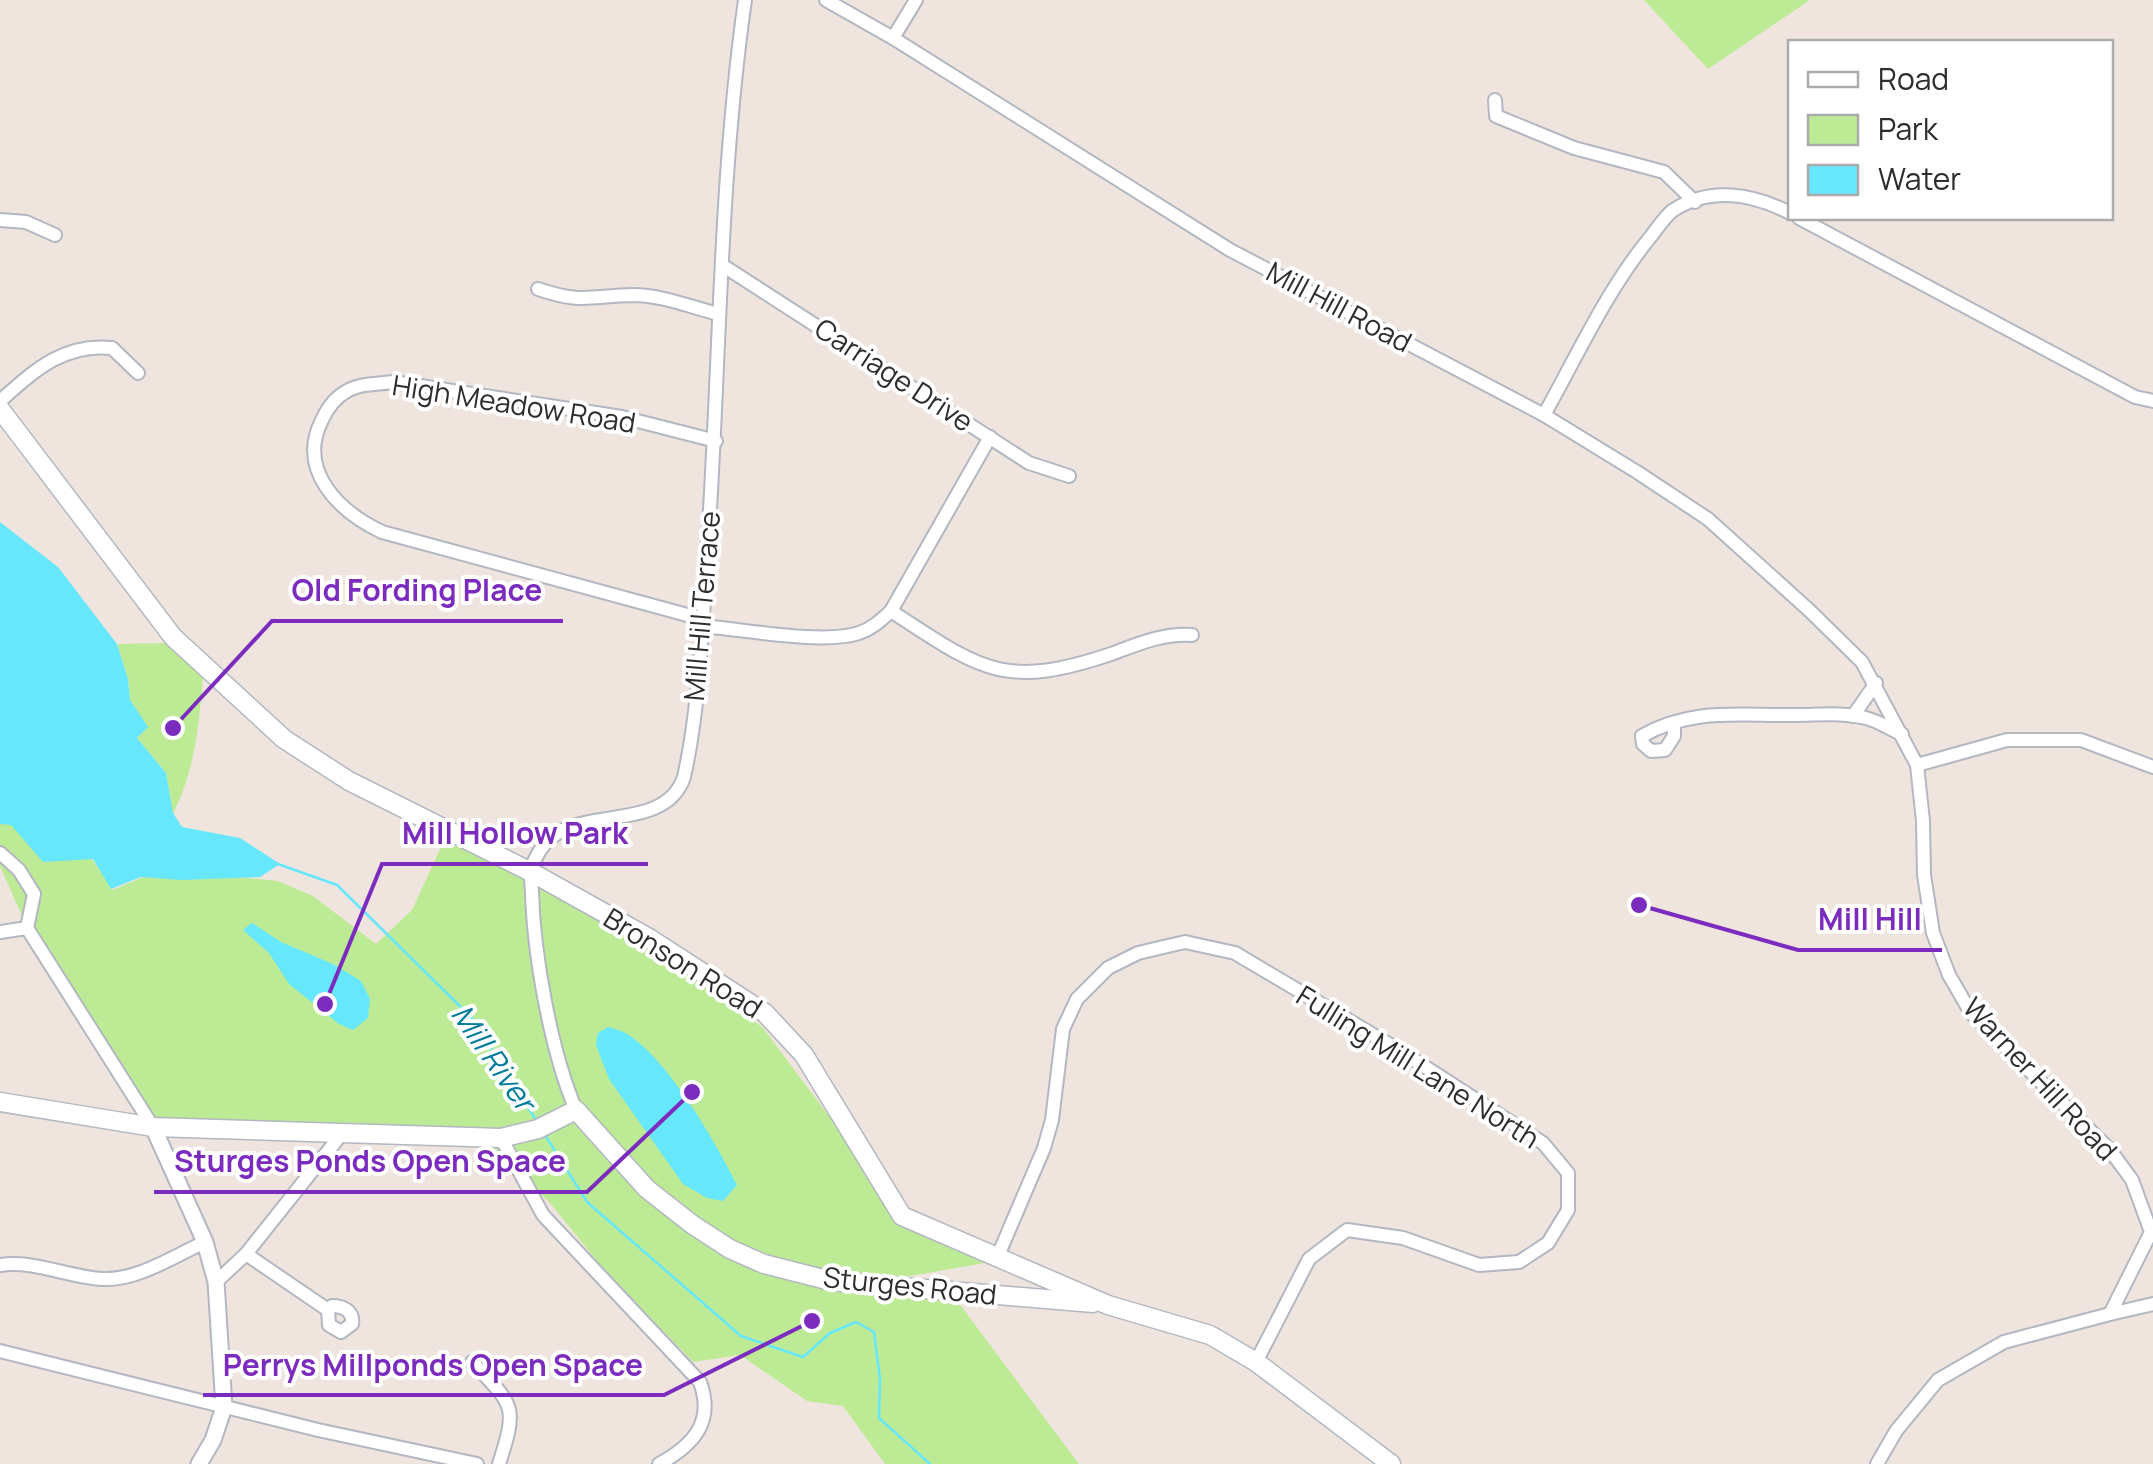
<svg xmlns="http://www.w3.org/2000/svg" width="2153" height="1464" font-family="Manrope,sans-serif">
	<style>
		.green { fill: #bdeb95 }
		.water { fill: #67e7fc }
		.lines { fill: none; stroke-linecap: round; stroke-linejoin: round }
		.stream { stroke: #67e7fc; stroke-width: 2.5 }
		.minor-casing { stroke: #b2b7c1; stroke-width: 16 }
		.tertiary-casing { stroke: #b2b7c1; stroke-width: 19 }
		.secondary-casing { stroke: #b2b7c1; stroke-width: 21 }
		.minor { stroke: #fff; stroke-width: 12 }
		.tertiary { stroke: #fff; stroke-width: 15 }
		.secondary { stroke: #fff; stroke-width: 18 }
		.labels { text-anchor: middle; stroke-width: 8; stroke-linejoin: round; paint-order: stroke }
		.street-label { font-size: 28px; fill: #2d2d2d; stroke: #fff }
		.water-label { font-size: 30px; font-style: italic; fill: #027c9d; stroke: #fff }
		.leader { fill: none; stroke: #7b2cbf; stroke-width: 4 }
		.callout-dot { fill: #7b2cbf; stroke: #fff; stroke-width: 4 }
		.callout-label { font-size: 30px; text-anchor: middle; font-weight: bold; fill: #7b2cbf; stroke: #fff; stroke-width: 8; stroke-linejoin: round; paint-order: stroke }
	</style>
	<rect width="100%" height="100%" fill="#efe5de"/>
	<g class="green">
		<path d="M1644 0H1810L1708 69Z"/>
		<path d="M169 643 203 677C199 725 195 770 173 814L166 773 137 738 147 727 130 700 128 679 117 644Z"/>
		<path d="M0 823 12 825 92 859 113 890 143 877 245 878 278 881 313 896 376 944 412 910 447 834 618 926 696 975 763 1028 903 1215 991 1262 898 1278 946 1286 1079 1464H885L843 1406 807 1401 740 1355 693 1362 602 1267 550 1203 500 1153 462 1128 355 1124 239 1125 156 1118 148 1111 33 941 0 866Z"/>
	</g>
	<g class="water">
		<path d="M0 522 58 567 117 644 128 679 130 700 148 727 137 738 166 773 173 813 182 827 240 838 280 864 260 877 181 880 141 877 111 889 93 859 43 862 11 825 0 824Z"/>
		<path d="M252 923 281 942 333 964 361 981 370 999 368 1018 353 1030 339 1024 289 984 269 953 243 930Z"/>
		<path d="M608 1027C615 1029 624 1031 630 1036 670 1063 715 1141 737 1185L723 1201 707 1198 683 1184 609 1079 596 1045 598 1033Z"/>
	</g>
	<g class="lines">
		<g class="stream">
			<path d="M278 864 337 885 471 1017 536 1120"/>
			<path d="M545 1135 587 1202 741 1336 803 1357 830 1333 856 1322 874 1332 880 1379 879 1418 930 1464"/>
		</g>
		<defs>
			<g id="minor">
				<path d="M826 0 893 38 1230 250 1544 415 1637 472 1708 519 1810 611 1862 662 1917 765 1923 821 1924 875 1933 933 1949 975 1971 1013 2110 1150 2132 1180 2151 1232 2110 1314 2004 1342 1938 1380 1896 1431 1877 1464"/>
				<path d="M893 38 916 0"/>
				<path d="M1495 100 1496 116 1574 148 1664 172 1695 202"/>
				<path d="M1799 218 2135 397 2153 401"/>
				<path d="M0 220 26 222 55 235"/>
				<path d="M722 265 1029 463 1069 476"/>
				<path d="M538 289C582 304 590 296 633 295 661 295 691 307 718 314"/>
				<path d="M0 401C34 371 63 343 112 348L138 373"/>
				<path d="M1544 415C1578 354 1608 288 1652 235 1658 227 1665 217 1672 211 1710 186 1753 194 1790 213"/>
				<path d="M891 611C981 670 1004 690 1111 654 1138 644 1163 633 1192 635"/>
				<path d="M702 619 382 532C340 512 296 471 322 420 327 409 336 397 347 391 361 383 379 384 394 382L622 417 716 441"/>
				<path d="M701 626C742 629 823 645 859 633 872 629 881 620 891 611L990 437"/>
				<path d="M1853 716 1876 683"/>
				<path d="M1674 723V736L1665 750 1651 751 1643 744 1642 736C1692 707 1741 716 1795 715 1819 715 1842 712 1866 718 1878 721 1890 729 1902 734"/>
				<path d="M1917 765 2007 740H2081L2153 767"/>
				<path d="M0 853 19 870 34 894 27 928"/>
				<path d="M0 932 27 928 153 1127"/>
				<path d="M576 1110C551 1052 534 956 532 893 532 886 530 877 531 870 534 859 542 845 551 838 586 807 666 831 684 777 699 710 701 640 706 572 720 382 718 189 745 0"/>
				<path d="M501 1138 543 1215 700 1382C715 1423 692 1446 659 1464"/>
				<path d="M246 1254 328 1310 329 1325 341 1332 352 1324C354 1311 343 1306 332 1306L328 1310"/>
				<path d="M997 1258 1044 1148 1052 1120 1063 1029 1077 999 1108 968 1138 953 1185 942 1235 953 1402 1052 1543 1143 1568 1173V1210L1548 1243 1519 1262 1479 1265 1403 1238 1347 1230 1309 1259 1256 1362"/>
				<path d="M0 1265C34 1260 68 1277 102 1279 137 1281 174 1256 205 1242"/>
				<path d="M216 1282 246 1254 344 1131"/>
				<path d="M2110 1314 2153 1304"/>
				<path d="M0 1351 318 1430 477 1464"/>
				<path d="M472 1362C514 1406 518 1405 499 1464"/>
			</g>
			<path id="tertiary" d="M153 1127 205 1242 216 1282 224 1407 213 1440 199 1464"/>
			<g id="secondary">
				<path d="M0 409 173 637 284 739 349 781 531 872 649 938 765 1013 804 1055 902 1216 1108 1305 1210 1335 1256 1362 1391 1464"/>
				<path d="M0 1102 153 1127 501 1138 538 1129 576 1110 647 1189 693 1225 730 1249 764 1264 831 1281 1093 1303"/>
			</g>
		</defs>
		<use href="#minor" class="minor-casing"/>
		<use href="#tertiary" class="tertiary-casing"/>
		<use href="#secondary" class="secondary-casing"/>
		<use href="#minor" class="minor"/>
		<use href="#tertiary" class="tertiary"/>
		<use href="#secondary" class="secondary"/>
	</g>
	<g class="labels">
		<g class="street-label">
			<text transform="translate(1339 307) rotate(28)" y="10">Mill Hill Road</text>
			<text transform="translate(894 375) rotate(33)" y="10">Carriage Drive</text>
			<text transform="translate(514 404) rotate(9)" y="10">High Meadow Road</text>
			<text transform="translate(702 606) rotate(-85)" y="10">Mill Hill Terrace</text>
			<text transform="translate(683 963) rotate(32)" y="10">Bronson Road</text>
			<text transform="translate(1418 1067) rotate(32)" y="10">Fulling Mill Lane North</text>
			<text transform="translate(2040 1079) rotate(47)" y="10">Warner Hill Road</text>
			<text transform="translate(910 1286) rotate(6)" y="10">Sturges Road</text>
		</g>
		<g class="water-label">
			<text transform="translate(493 1058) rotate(55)" y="10">Mill River</text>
		</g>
	</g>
	<path class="leader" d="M173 728L272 621H563M325 1004L382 864H648M1639 905L1798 950H1942M692 1092L587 1192H154M812 1321L664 1395H203"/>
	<g class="callout-dot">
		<circle cx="173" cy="728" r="10"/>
		<circle cx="325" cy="1004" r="10"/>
		<circle cx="1639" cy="905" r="10"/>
		<circle cx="692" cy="1092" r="10"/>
		<circle cx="812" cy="1321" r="10"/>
	</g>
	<g class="callout-label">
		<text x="417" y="601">Old Fording Place</text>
		<text x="515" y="844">Mill Hollow Park</text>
		<text x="1870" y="930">Mill Hill</text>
		<text x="370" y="1172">Sturges Ponds Open Space</text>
		<text x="433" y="1376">Perrys Millponds Open Space</text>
	</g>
	<rect x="1788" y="40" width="325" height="180" fill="#ffffff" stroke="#ababab" stroke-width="2.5"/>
	<rect x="1808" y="72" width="50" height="15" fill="#ffffff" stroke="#ababab" stroke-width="2.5"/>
	<text x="1878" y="90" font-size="30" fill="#2d2d2d">Road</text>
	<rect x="1808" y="115" width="50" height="30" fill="#bdeb95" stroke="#ababab" stroke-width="2.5"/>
	<text x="1878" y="140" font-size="30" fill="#2d2d2d">Park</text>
	<rect x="1808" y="165" width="50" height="30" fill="#67e7fc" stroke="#ababab" stroke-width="2.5"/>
	<text x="1878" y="190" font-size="30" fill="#2d2d2d">Water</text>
</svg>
